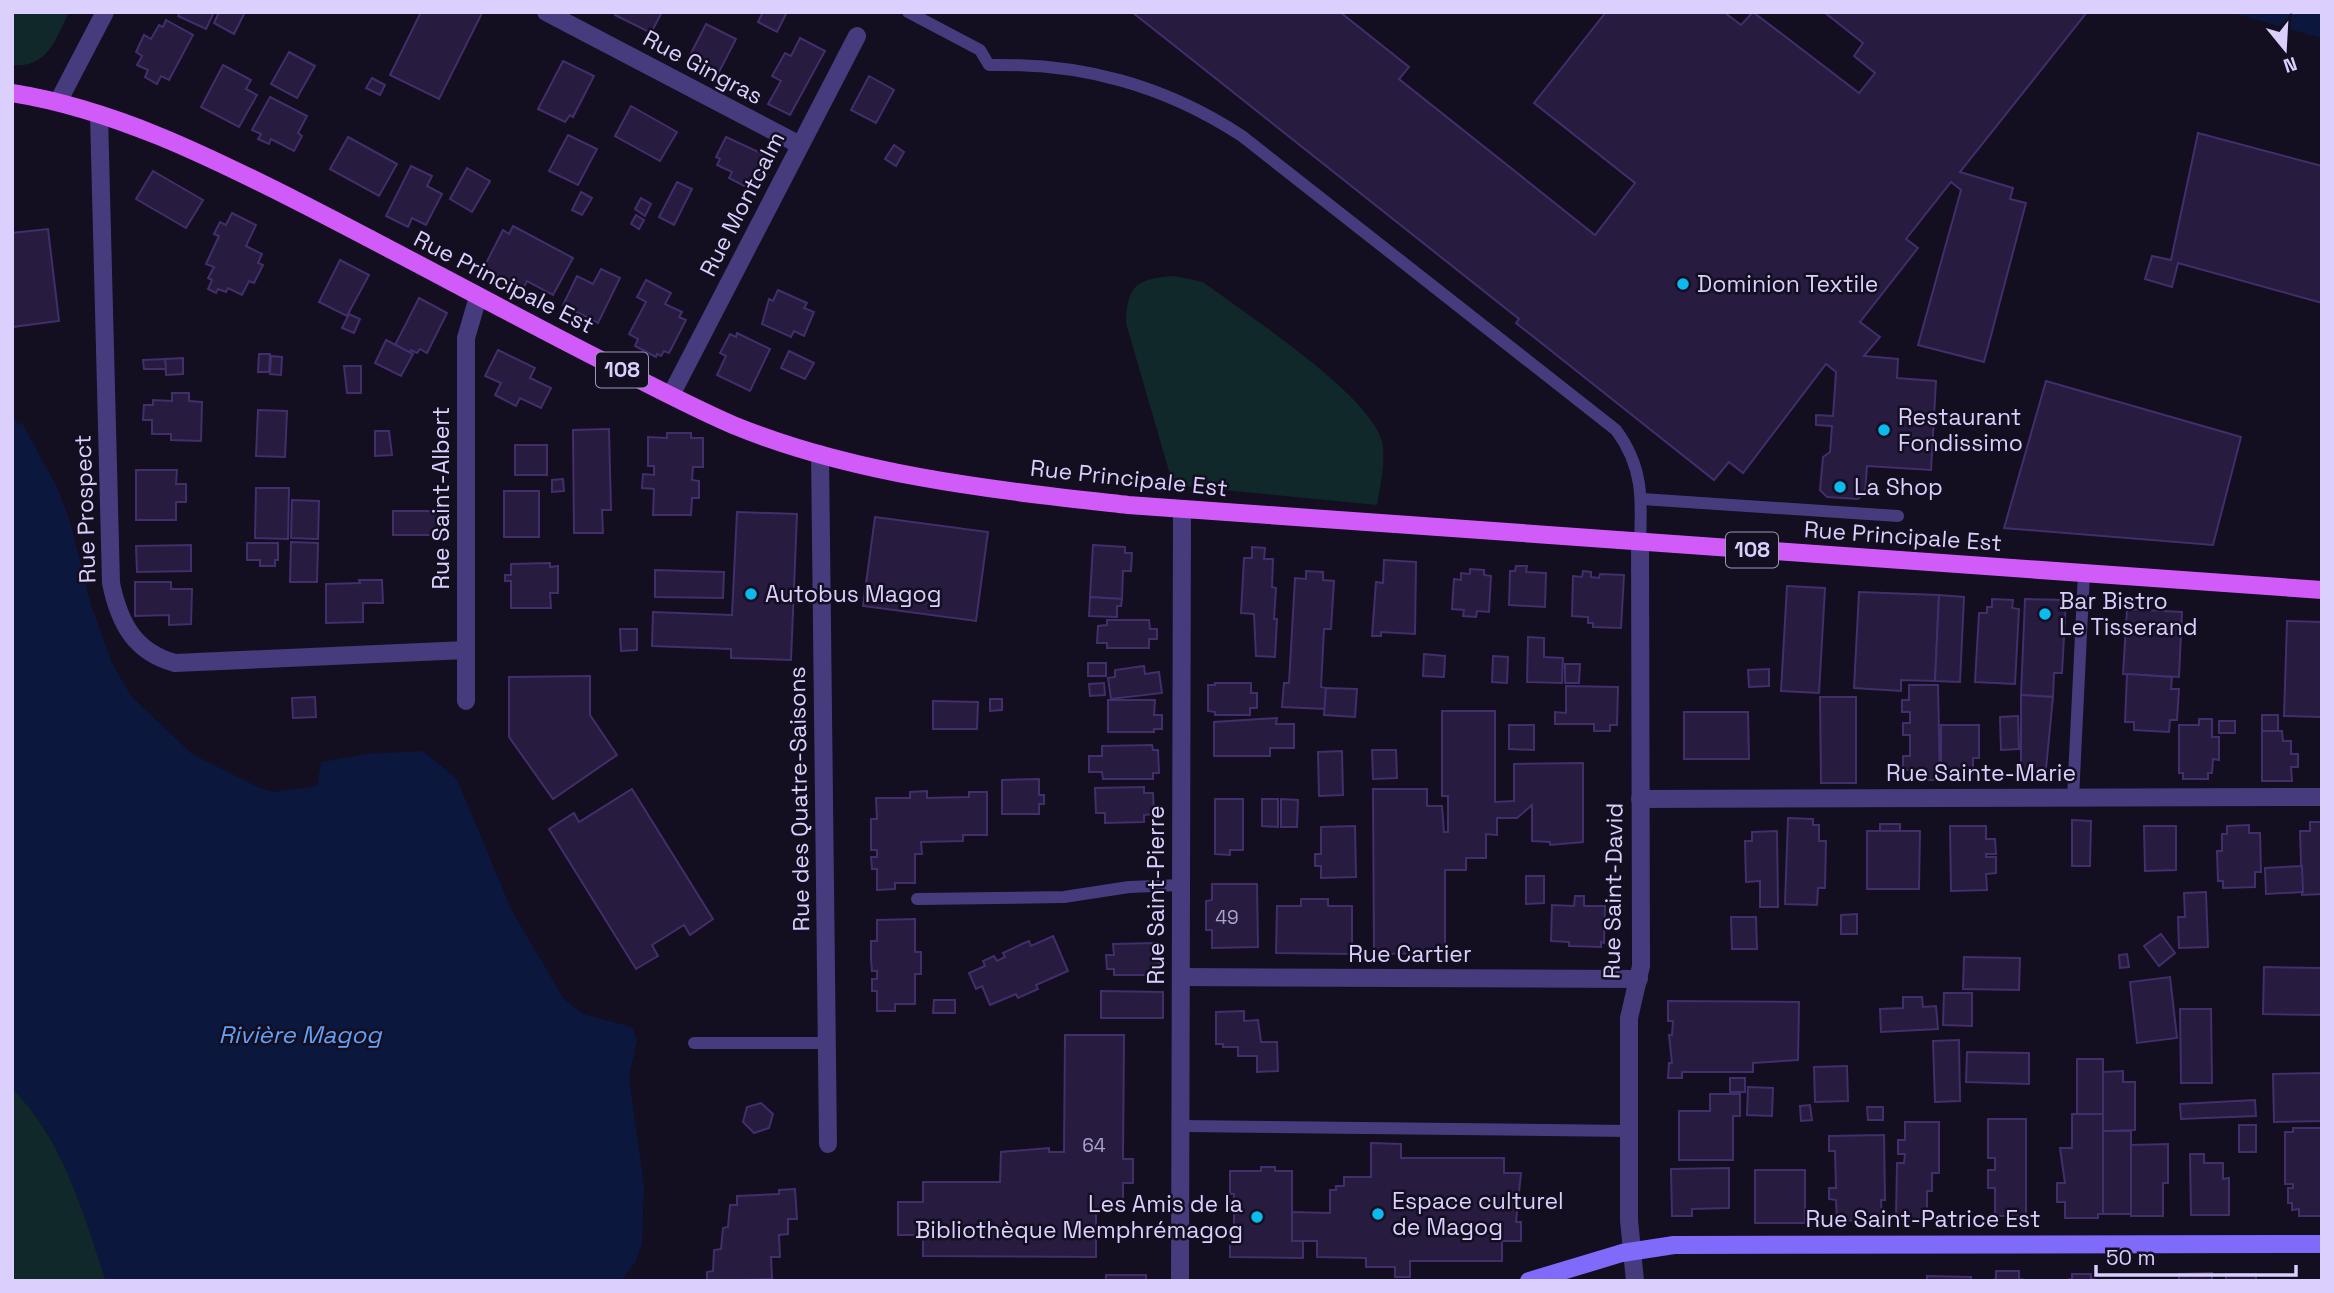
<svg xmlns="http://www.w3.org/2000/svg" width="2334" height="1293" font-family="'Space Grotesk',sans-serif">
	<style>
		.green { fill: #11282a }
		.water { fill: #0b173c }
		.building { fill: #271b40; stroke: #422e6b; stroke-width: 2 }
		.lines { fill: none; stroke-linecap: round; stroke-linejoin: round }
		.lane { stroke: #463b7d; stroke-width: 12 }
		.street { stroke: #463b7d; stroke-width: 18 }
		.secondary { stroke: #806af9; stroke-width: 18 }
		.primary { stroke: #d15bf8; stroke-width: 18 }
		.poi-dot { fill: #0abbee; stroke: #130e20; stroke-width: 2.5 }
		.labels { text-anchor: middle; stroke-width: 5; stroke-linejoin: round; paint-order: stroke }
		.number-label { font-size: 19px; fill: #ada2ce }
		.shield { fill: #130e20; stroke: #9e95bb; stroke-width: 2 }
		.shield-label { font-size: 21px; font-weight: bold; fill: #dacffd }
		.street-label { font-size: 23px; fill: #dacffd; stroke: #130e20 }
		.poi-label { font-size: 23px; fill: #dacffd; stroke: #130e20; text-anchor: start }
		.water-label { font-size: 24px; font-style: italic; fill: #62a0f8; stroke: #130e20 }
	</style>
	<rect width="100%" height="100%" fill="#130e20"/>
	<g class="green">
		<path d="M12 12H69C56 39 47 69 12 65Z"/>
		<path d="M1174 276 1203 282C1244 313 1377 398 1383 446 1385 464 1380 488 1377 505L1173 485 1126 323C1127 284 1137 279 1174 276Z"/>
		<path d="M12 1088C63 1139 84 1214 106 1281H12Z"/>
	</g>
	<g class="water">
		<path d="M2229 12H2322V38H2321Z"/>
		<path d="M12 415 19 425 22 423 58 489 70 521 91 605 112 663 131 696 192 754 256 786 272 792 317 786 321 762 366 754 423 751 457 779 512 911 564 999 583 1014 632 1027 637 1040 629 1078 644 1185 642 1244 635 1263 621 1281H106C84 1214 63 1139 12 1088Z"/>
	</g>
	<g class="building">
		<path d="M180 12H214L206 29 178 16Z"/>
		<path d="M219 12H245L234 34 214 23Z"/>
		<path d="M421 12 482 13 439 99 390 75Z"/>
		<path d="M617 12H662L651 33 615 15Z"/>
		<path d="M763 12H787L777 32 758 22Z"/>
		<path d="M1132 12H1340L1409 67 1399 79 1595 235 1635 183 1534 103 1606 12H1724L1741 25 1753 12 1859 93 1875 73 1854 56 1863 43 1824 12H2087L1960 172 2013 188 2010 199 2026 203 1984 362 1918 345 1961 190 1951 182 1906 239 1918 248 1860 322 1880 337 1864 356 1898 359 1897 378 1936 381 1931 470 1867 466 1865 493 1858 499 1827 497 1820 490 1823 457 1830 452 1832 426 1816 425V415L1833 416 1836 372 1826 364 1743 473 1729 462 1714 480 1516 323 1519 319Z"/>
		<path d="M166 20 193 35 169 80 161 76 157 84 145 77 148 70 137 65 142 56 136 52 144 35 151 39 159 25 163 27Z"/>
		<path d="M706 24 736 39 718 74 688 59Z"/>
		<path d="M800 38 825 51 790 115 768 104 781 81 772 76 785 53 791 56Z"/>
		<path d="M289 52 315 66 297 98 271 84Z"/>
		<path d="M563 61 594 76 573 117 570 115 565 122 538 109Z"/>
		<path d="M223 65 251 80 246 89 257 95 239 127 201 107Z"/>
		<path d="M869 76 894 90 876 123 851 110Z"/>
		<path d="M372 78 385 85 380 95 366 88Z"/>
		<path d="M270 97 307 116 298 133 302 136 294 151 271 139 269 144 258 139 261 134 252 130Z"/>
		<path d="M631 106 677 132 660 161 615 136Z"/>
		<path d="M2198 133 2322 166V303L2178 263 2172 287 2145 279 2152 256 2171 260Z"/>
		<path d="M568 135 597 149 578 185 549 171Z"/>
		<path d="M348 137 397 164 379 196 330 169Z"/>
		<path d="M726 137 769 157 755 184 749 181 746 187 729 178 732 172 717 165 720 159 716 157Z"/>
		<path d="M894 145 904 152 896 166 885 159Z"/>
		<path d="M411 166 432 176 427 186 442 194 426 225 412 218 408 227 386 216Z"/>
		<path d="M467 168 490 181 472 212 450 199Z"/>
		<path d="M153 171 203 200 186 228 136 199Z"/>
		<path d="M677 182 692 189 674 225 659 217Z"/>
		<path d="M581 192 592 198 582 215 572 210Z"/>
		<path d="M641 198 651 204 645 216 635 209Z"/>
		<path d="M232 213 256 225 246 246 262 254 258 263 263 265 254 283 249 281 242 295 228 288 226 292 218 289 216 293 208 289 212 280 208 278 214 267 206 264 219 236 214 234 220 222 226 225Z"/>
		<path d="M636 215 644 220 639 229 631 224Z"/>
		<path d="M513 226 573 258 553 295 527 281 523 289 483 269 503 230 509 234Z"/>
		<path d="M48 229 59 321 12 327V233Z"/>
		<path d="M340 260 369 275 347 316 319 302Z"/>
		<path d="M601 269 620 278 598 323 563 305 577 276 593 284Z"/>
		<path d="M646 280 671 293 665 304 682 312 679 317 686 320 669 353 664 351 661 356 657 354 656 357 635 346 638 339 629 334 646 302 637 297Z"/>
		<path d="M778 290 807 303 804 308 814 312 804 336 794 331 791 337 762 324 769 299 773 301Z"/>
		<path d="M419 298 447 313 427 353 420 349 417 353 411 350 410 353 395 345Z"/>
		<path d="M349 314 360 319 354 333 342 328Z"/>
		<path d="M737 333 770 349 750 391 717 375 726 356 720 353 730 334 736 337Z"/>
		<path d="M386 340 413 354 401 376 375 363Z"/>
		<path d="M498 350 535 368 530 378 551 388 541 408 520 398 516 406 495 395 501 383 485 376Z"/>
		<path d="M789 351 814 363 805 379 781 368Z"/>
		<path d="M259 354H270L269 372H258Z"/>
		<path d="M271 356 282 357 281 375 270 374Z"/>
		<path d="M183 358V374L166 375 165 359Z"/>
		<path d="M165 359 166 369H144L143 360Z"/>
		<path d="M344 366H361V393H347Z"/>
		<path d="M2046 381 2241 437 2213 545 2004 528Z"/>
		<path d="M172 393H189V401L202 402 201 441 171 440V434H152V420H143L144 405H153V400L172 401Z"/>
		<path d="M258 410 287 411 285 457 256 456Z"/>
		<path d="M609 429 611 510H602L603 533H574L573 430Z"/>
		<path d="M375 431H389L392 455 375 456Z"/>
		<path d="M667 433H691V438H703V467H693L692 480 699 481V498H692L691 515H653L654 489 642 488 643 474 654 475V466H648V437L667 438Z"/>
		<rect x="515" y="445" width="32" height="30"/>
		<path d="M136 470H177L176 484H186V502H176V520H136Z"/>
		<path d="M563 479 564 491 552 492V480Z"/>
		<path d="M256 488H289L288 539 255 538Z"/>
		<rect x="504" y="491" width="35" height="46"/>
		<path d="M292 500 319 501 318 539 291 538Z"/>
		<path d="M393 511H443L444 535H393Z"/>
		<path d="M737 512 797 514 791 660 731 658V649L652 646 653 612 732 615Z"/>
		<path d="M875 517 988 532 976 621 863 606Z"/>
		<path d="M291 542 318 543 317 582H290Z"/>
		<path d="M247 543H278V560H275V566H260V560H247Z"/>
		<path d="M191 545V571L137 572 136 546Z"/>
		<path d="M1093 545 1125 547V553H1132L1131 571H1123L1122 599 1090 597Z"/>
		<path d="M1252 547 1265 548 1264 559H1273L1272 587 1276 588 1274 619H1277L1275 657 1256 656 1254 614 1241 613 1244 558H1252Z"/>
		<path d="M1384 560 1416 562 1415 634 1381 632V636H1372L1376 582 1383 583Z"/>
		<path d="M550 563V567L558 566V593H550L551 608H511V581H505V575H511V564Z"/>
		<path d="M1516 566H1527L1526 572 1546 573 1545 607 1509 605 1510 571H1515Z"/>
		<path d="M1470 569 1484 570V575L1491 576 1489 612 1477 611 1476 617 1463 616 1464 610 1452 609 1454 579 1461 580V573L1470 574Z"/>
		<path d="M655 570 724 572 723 598 655 597Z"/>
		<path d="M1306 571 1323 572V580L1334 581 1331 629H1324L1321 687 1326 688 1325 709 1282 707 1284 683H1289L1295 578 1306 579Z"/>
		<path d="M1583 571 1591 572V577L1599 578 1600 574 1624 575 1621 628 1593 627V623H1588V617L1572 616 1573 576 1582 577Z"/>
		<path d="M359 580H382L383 603H363V622L326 623V584L360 583Z"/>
		<path d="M135 582H171V589H192L191 624 169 625V615L135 616Z"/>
		<path d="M1787 586 1825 588 1819 693 1781 691Z"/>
		<path d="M1859 592 1939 595 1935 681 1901 680V691L1854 688Z"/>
		<path d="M1939 595 1964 597 1960 682 1935 681Z"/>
		<path d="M1090 597 1122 599 1121 606H1117V617L1089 616Z"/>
		<path d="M1992 599 2013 600 2012 608 2019 609 2015 684 1975 682 1979 613H1987V607H1992Z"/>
		<path d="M2025 599 2066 600 2062 673H2054L2053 697 2021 695Z"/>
		<path d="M2127 609 2182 612 2179 677 2123 674Z"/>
		<path d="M1107 620H1149L1150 629H1157V639H1149V648H1107V643H1097L1098 626 1107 625Z"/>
		<path d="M2287 621 2322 622V717L2284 716Z"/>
		<path d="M620 629H637V650L621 651Z"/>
		<path d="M1528 637 1544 638V657L1563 658 1562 683 1527 682Z"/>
		<path d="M1424 654 1445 656 1444 677 1423 676Z"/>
		<path d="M1493 656 1508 657 1507 683 1492 682Z"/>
		<rect x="1088" y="663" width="18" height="13"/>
		<path d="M1565 664H1580L1579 683H1565Z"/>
		<path d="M1144 666 1145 674 1159 672 1162 693 1111 699 1108 678 1115 677V670Z"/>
		<path d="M1769 669V686L1749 687 1748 670Z"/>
		<path d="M2127 674 2172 677 2171 689H2179L2177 720H2170L2169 732 2134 730V722H2125Z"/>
		<path d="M590 676V715L617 755 553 799 509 737V677Z"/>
		<path d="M1104 683 1105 695 1090 696 1089 684Z"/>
		<path d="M1215 683H1251V693H1257V708H1250V715H1215V712L1208 711V685H1215Z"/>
		<path d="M1909 685H1938L1940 780H1911L1910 770H1903V756H1910V735H1903V723H1910V712H1902V700H1909Z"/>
		<path d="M1566 686 1618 687 1617 725H1610V731H1594V724H1555V712L1566 713Z"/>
		<path d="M1326 688 1357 689 1355 717 1324 715Z"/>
		<path d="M2021 695 2053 697 2045 779H2021Z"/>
		<path d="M315 697 316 717 293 718 292 698Z"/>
		<path d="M1820 697H1856V783H1821Z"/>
		<path d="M990 699H1002V710L990 711Z"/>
		<path d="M1108 700H1155L1154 715H1162V729H1154V732H1108Z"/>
		<path d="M933 701 978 702 977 729H933Z"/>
		<path d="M1442 711H1495V802L1514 801V764L1583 763V842L1550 845V842L1532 841V805L1517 818H1497V835L1486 834V858H1466V870H1445V953L1374 954 1373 789H1427V806H1442L1444 832H1448V796H1442Z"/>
		<path d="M1684 712H1748L1749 759H1684Z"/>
		<rect x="2262" y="715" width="16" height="16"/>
		<path d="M2018 716 2019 749 2001 750 2000 717Z"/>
		<path d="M1277 718 1276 724H1294V748H1270V756H1214V722Z"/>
		<path d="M2199 719H2212V737H2219V760L2213 759 2212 773H2208V779H2183V773H2179V725H2199Z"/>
		<rect x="2219" y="721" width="16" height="12"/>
		<path d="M1509 725H1534V750L1509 749Z"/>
		<path d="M1941 725H1979V758H1973V774H1941Z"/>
		<path d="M2262 731H2282L2283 741H2291V754H2298V767H2291L2292 781H2262Z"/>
		<path d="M1152 745 1153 750H1158L1159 773H1153V779H1103L1102 772H1089V756H1102V746Z"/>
		<path d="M1372 750H1396L1397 778 1373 779Z"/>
		<path d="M1342 751 1343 795 1319 796 1318 752Z"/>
		<path d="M1039 779V795H1044V804H1039V814H1002V780Z"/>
		<path d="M1144 787V793H1153L1154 814 1144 815V822L1105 823V813H1096L1095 788Z"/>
		<path d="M632 789 713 919 690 935 684 925 652 945 658 956 636 969 549 829 574 813 579 822Z"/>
		<path d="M927 791V798L969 797V792H987V835H963V841L921 842 922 854H915V883H895V889L877 890V869H872L871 857H877V850H871V819H877L876 798H910V792Z"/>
		<path d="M1215 799H1243V850H1230V855L1215 854Z"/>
		<path d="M1262 799H1278V827L1262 826Z"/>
		<path d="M1281 799 1298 800 1297 827H1281Z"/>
		<path d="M1788 818 1813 819V825H1819V841H1826L1825 888H1818L1817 905 1785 904Z"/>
		<path d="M2072 820 2091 821 2090 866H2072Z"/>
		<path d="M2310 822H2322V894L2302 895 2300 831H2310Z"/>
		<rect x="1880" y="824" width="20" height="7"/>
		<path d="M2249 825V833H2260L2261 872H2255V887L2223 888V881H2218L2217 851H2222V834H2227V826Z"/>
		<path d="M1355 826 1356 877 1321 878V866H1315V854H1321V827Z"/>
		<path d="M1950 826H1986V839H1995L1996 854H1986V857H1996V873L1986 874 1987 890 1951 891Z"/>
		<path d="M2144 826H2176V870L2145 871Z"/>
		<path d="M1777 831 1778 907H1760V881L1746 882 1745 841H1752V832Z"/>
		<path d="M1867 831H1920L1919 889H1867Z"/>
		<path d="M2302 866 2303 892 2266 894 2265 868Z"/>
		<path d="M1526 876H1544V903L1526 904Z"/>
		<path d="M1212 884H1257L1258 947 1212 948V930H1206V901L1212 900Z"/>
		<path d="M2206 892 2208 947 2179 948 2178 917H2185L2184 893Z"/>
		<path d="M1575 896H1584V906H1605L1604 943 1601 942V947L1569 946V942L1551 941 1552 905 1574 906Z"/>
		<path d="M1301 899H1328V906H1352V954L1276 953 1277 906H1301Z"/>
		<path d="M1857 914V934H1841V915Z"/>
		<path d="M1731 917H1756L1757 949H1732Z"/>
		<path d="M915 919V952H921V974H915V1004H895V1011H877V991H872V979H877V971H872L871 960V941H877V920Z"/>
		<path d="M2161 934 2175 953 2159 966 2144 946Z"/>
		<path d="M1053 936 1068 971 1036 985 1038 989 1018 998 1016 994 990 1005 982 986 976 989 969 973 985 966 983 961 994 956 997 961 1005 957 1003 953 1024 943 1029 941 1031 946Z"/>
		<path d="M1154 943V954H1159V966H1153V975H1114V969H1107L1106 955H1114L1113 944Z"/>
		<path d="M2127 954 2129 967 2120 968 2119 955Z"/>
		<path d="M1964 957 2020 958 2019 990 1963 989Z"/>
		<path d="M2264 967 2322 968V1015L2263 1014Z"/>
		<path d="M2170 977 2177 1038 2137 1043 2130 982Z"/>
		<path d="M1101 991 1163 992V1018H1101Z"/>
		<path d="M1944 993H1972V1026L1943 1025Z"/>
		<path d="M1903 997H1922L1923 1007 1936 1006 1938 1029 1881 1032 1880 1009 1903 1008Z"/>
		<path d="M934 1000H955V1013H933Z"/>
		<path d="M1668 1001 1799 1002 1798 1060 1753 1063V1072H1682V1078H1668L1669 1063H1672L1669 1035H1672L1673 1021H1668Z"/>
		<path d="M2180 1009H2211L2212 1083H2181Z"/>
		<path d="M1244 1011V1021L1258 1020 1261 1042H1277L1278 1071 1257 1072V1056H1238V1047H1223V1044H1216V1012Z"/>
		<path d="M1065 1035H1124L1123 1159H1133V1183H1123V1210H1096V1257L923 1256V1235H898V1202H923V1182H1000L1001 1152 1049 1148V1152H1064Z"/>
		<path d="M1959 1040 1960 1101 1935 1102 1933 1041Z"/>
		<path d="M1967 1052 2029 1053V1084L1966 1082Z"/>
		<rect x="2077" y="1059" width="26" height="55"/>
		<path d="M1847 1066 1848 1101 1815 1102 1814 1067Z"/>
		<path d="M2123 1071V1082H2135V1130L2103 1131V1072Z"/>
		<path d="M2322 1073V1121L2274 1122 2273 1074Z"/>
		<rect x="1730" y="1078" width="15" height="14"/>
		<path d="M1748 1087 1773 1088 1772 1116 1747 1115Z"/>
		<path d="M1710 1094H1740V1116H1733V1160H1679V1111H1710Z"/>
		<path d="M2255 1100 2256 1116 2181 1119 2180 1104Z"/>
		<path d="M761 1103 773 1114 769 1128 754 1133 743 1122 747 1107Z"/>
		<path d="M1810 1105 1812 1120 1801 1121 1800 1106Z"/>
		<path d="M1867 1107H1883V1120H1868Z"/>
		<path d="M2072 1114H2103V1214H2098V1218H2065V1202H2057V1183H2065L2060 1148H2072Z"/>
		<path d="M1988 1119H2026V1216H1995V1188H1988V1170H1995V1158H1988Z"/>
		<path d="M1905 1122H1939V1173H1932V1191H1927V1219H1896L1897 1163H1904L1905 1154H1898V1140H1905Z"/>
		<rect x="2239" y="1125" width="17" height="27"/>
		<path d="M2293 1128H2322V1216H2299V1209L2292 1210V1203H2288V1188H2293V1184H2285V1132H2293Z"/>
		<rect x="2103" y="1131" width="28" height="83"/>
		<path d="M1884 1135 1885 1200H1881L1882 1220 1837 1221 1836 1200 1829 1199V1188H1836L1835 1151H1829V1136Z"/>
		<path d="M1371 1143 1401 1144V1158H1504V1173H1521L1516 1222H1521V1241H1502V1261H1410V1277H1395V1267H1366V1258L1317 1257V1241H1292V1212L1330 1213V1190H1336V1186H1344V1177H1371Z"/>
		<path d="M2168 1144V1183H2163V1216H2131V1145Z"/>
		<path d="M2190 1154H2204V1163H2223V1179L2229 1178V1215H2191Z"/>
		<path d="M1261 1167H1275V1171H1292V1241H1303V1258L1230 1257V1239H1234V1194H1230V1171H1261Z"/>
		<path d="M1729 1168V1208L1692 1209V1216H1672L1671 1169Z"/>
		<rect x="1755" y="1170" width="50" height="53"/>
		<path d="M795 1189 797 1219H788V1234L779 1235 780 1257H771L772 1279 707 1281V1272L713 1271 714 1250 721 1249 723 1228 728 1227 730 1205H737V1196L779 1194V1190Z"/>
		<path d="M1996 1271H2019V1279L2032 1281H1990L1996 1279Z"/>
		<path d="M2212 1273V1281H2179V1274Z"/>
		<path d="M2072 1274H2091V1279L2103 1281H2060L2072 1279Z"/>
		<rect x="2226" y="1274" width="30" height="7"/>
		<rect x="1106" y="1275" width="40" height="6"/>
		<path d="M1927 1276 1971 1277V1281H1927Z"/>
	</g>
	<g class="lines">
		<g class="lane">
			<path d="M908 12 980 50 989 65C1083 63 1164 85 1242 136L1616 430C1643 466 1642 499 1640 542"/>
			<path d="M1642 499 1898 516"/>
			<path d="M2073 798 2084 573"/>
			<path d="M917 899 1064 897 1129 887 1181 885"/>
			<path d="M694 1043H826"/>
			<path d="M1181 1126 1630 1131"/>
		</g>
		<g class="street">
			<path d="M546 12 800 145"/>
			<path d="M58 102 105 12"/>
			<path d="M99 115 111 583C119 622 134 652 175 663L466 650"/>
			<path d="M671 395 857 36"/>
			<path d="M820 454 828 1144"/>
			<path d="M466 701V338L478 297"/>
			<path d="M1640 799 2322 797"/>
			<path d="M1181 977 1639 979"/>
			<path d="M1180 1281 1182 509"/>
			<path d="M1635 1281 1629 1220V1018L1641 966 1640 542"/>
		</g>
		<path class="secondary" d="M1529 1281 1622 1253 1674 1245 2322 1244"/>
		<path class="primary" d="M12 93C113 109 208 156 299 202 401 254 501 309 603 361 646 383 689 406 733 425 857 476 996 490 1128 505L2322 590"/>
	</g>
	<g class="poi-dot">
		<circle cx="1683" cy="284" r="7"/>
		<circle cx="1884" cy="430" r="7"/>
		<circle cx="1840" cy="487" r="7"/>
		<circle cx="751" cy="594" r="7"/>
		<circle cx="2045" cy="614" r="7"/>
		<circle cx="1378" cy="1214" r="7"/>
		<circle cx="1257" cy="1217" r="7"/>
	</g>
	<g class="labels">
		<g class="number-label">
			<text x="1227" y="924">49</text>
			<text x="1094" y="1152">64</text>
		</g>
		<g class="shield">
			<rect x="596" y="352.5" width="52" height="35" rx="5"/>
			<rect x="1726" y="532.5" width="52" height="35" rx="5"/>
		</g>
		<g class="shield-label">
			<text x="622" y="377">108</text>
			<text x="1752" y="557">108</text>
		</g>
		<g class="street-label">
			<text transform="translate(703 67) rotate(28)" y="8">Rue Gingras</text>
			<text transform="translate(742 204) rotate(-63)" y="8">Rue Montcalm</text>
			<text transform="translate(504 282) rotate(27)" y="8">Rue Principale Est</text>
			<text transform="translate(1129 478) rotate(6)" y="8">Rue Principale Est</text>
			<text transform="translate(441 498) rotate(-90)" y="8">Rue Saint-Albert</text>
			<text transform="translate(85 509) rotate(-92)" y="8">Rue Prospect</text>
			<text transform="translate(1903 536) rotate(4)" y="8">Rue Principale Est</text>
			<text x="1981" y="781">Rue Sainte-Marie</text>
			<text transform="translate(799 799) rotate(-91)" y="8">Rue des Quatre-Saisons</text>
			<text transform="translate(1613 891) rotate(-89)" y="8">Rue Saint-David</text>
			<text transform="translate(1156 895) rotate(-90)" y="8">Rue Saint-Pierre</text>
			<text x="1410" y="962">Rue Cartier</text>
			<text x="1923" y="1227">Rue Saint-Patrice Est</text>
		</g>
		<g class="poi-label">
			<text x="1697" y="292">Dominion Textile</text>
			<text x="1898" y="425">Restaurant<tspan x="1898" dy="26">Fondissimo</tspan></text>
			<text x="1854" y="495">La Shop</text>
			<text x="765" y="602">Autobus Magog</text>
			<text x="2059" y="609">Bar Bistro<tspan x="2059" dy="26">Le Tisserand</tspan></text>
			<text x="1392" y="1209">Espace culturel<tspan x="1392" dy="26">de Magog</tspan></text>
			<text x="1243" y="1212" text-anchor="end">Les Amis de la<tspan x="1243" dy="26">Bibliothèque Memphrémagog</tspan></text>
		</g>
		<g class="water-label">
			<text x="300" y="1043">Rivière Magog</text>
		</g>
	</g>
	<rect width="2334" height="1293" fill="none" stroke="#dacffd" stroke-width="28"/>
	<g transform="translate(2285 49) rotate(162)" stroke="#130e20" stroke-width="5" paint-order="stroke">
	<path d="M0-5L12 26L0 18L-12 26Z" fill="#dacffd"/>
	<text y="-10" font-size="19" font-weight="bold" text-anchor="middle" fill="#dacffd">N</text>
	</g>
	<path d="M2096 1265v10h200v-10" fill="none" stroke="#dacffd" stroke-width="3.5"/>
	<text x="2106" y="1265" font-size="21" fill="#dacffd" stroke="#130e20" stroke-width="5" paint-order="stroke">50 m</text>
</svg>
